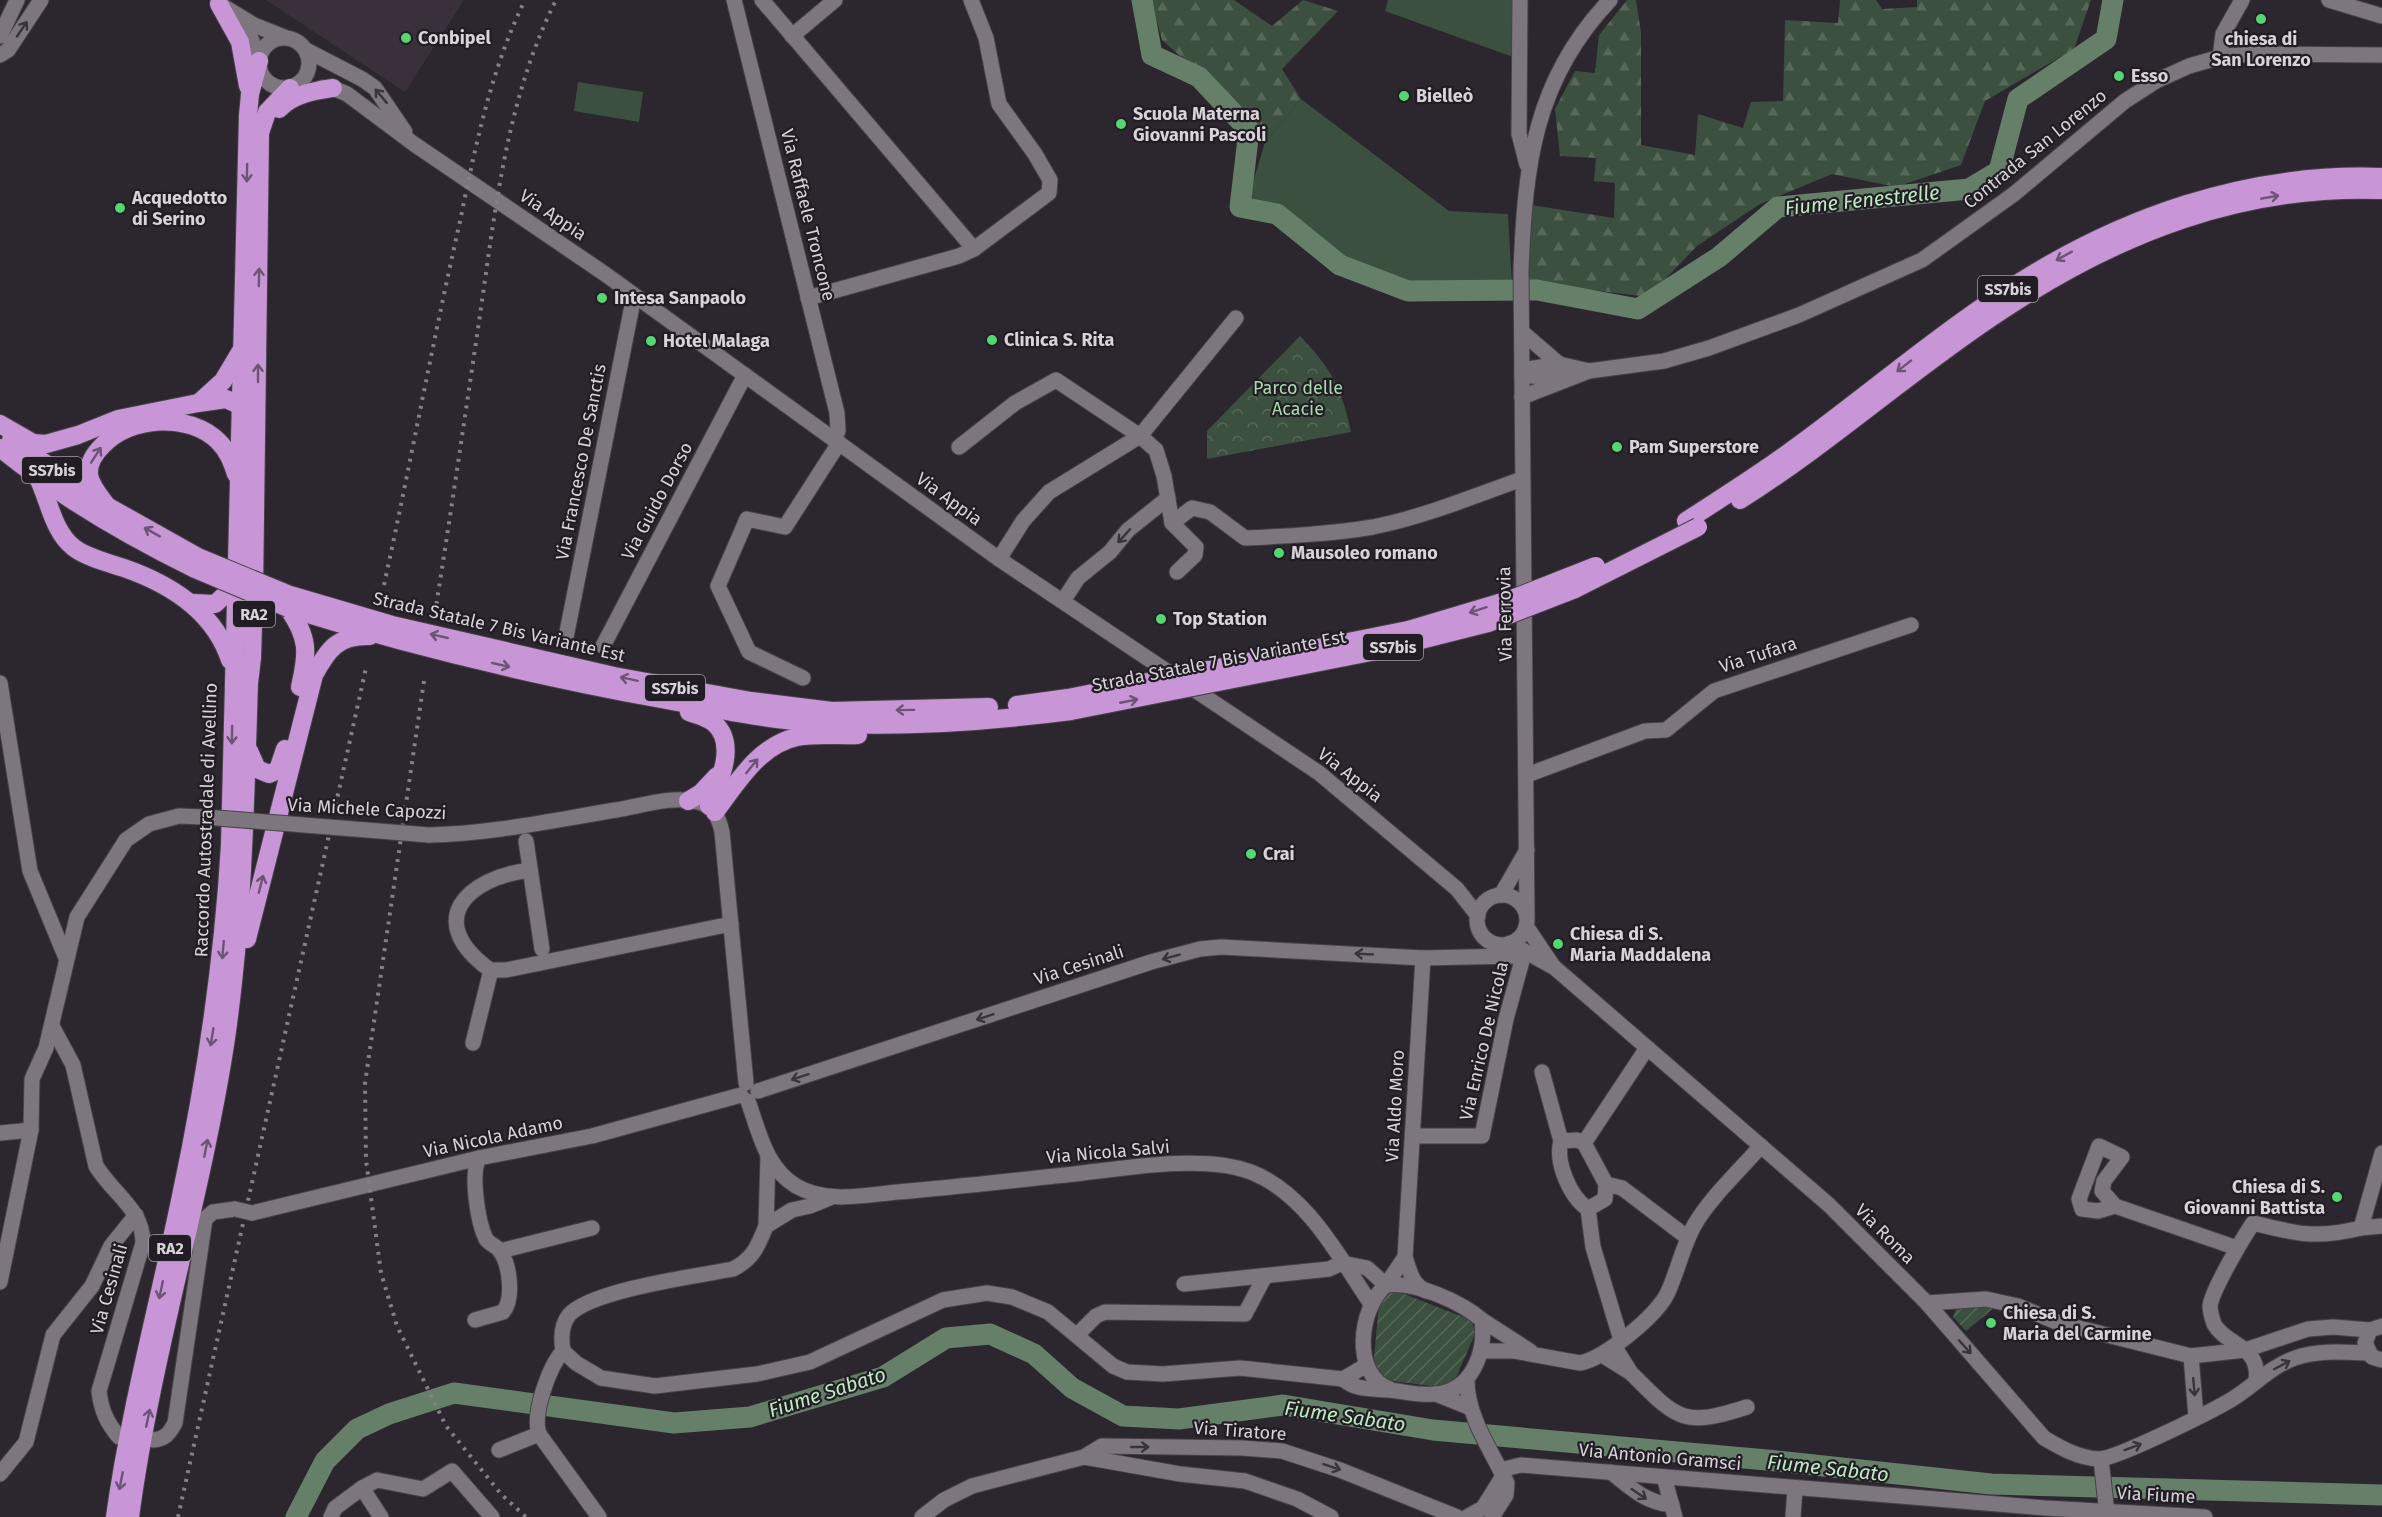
<svg xmlns="http://www.w3.org/2000/svg" width="2382" height="1517" font-family="'Fira Sans',sans-serif">
	<style>
		.built { fill: #39303c }
		.grass { fill: #3b503e }
		.forest { fill: url(#forest-firs) }
		.park { fill: url(#park-crowns) }
		.garden { fill: url(#garden-furrows) }
		.lines { fill: none; stroke-linecap: round; stroke-linejoin: round }
		.river { stroke: #667f68; stroke-width: 21 }
		.minor-casing { stroke: #474248; stroke-width: 17 }
		.highway-casing { stroke: #474248; stroke-width: 20 }
		.minor { stroke: #7d767f; stroke-width: 15 }
		.highway { stroke: #c896d7; stroke-width: 18 }
		.rail { stroke: #858087; stroke-width: 4; stroke-dasharray: 3 6; stroke-linecap: butt }
		.minor-bridge-casing { stroke: #474248; stroke-width: 17; stroke-linecap: butt }
		.highway-bridge-casing { stroke: #474248; stroke-width: 20; stroke-linecap: butt }
		.minor-bridge { stroke: #7d767f; stroke-width: 15 }
		.highway-bridge { stroke: #c896d7; stroke-width: 18 }
		.oneway { stroke: #39333b }
		.oneway2 { stroke: #6d5375 }
		.poi-dot { fill: #56d671; stroke: #221d24; stroke-width: 2 }
		.labels { text-anchor: middle; stroke-width: 4.5; stroke-linejoin: round; paint-order: stroke }
		.shield { fill: #221d24; stroke: #a19ca2; stroke-width: 1.5 }
		.shield-label { font-size: 16px; font-weight: bold; fill: #d7d3d8 }
		.poi-label { font-size: 18px; font-weight: bold; fill: #d7d3d8; stroke: #221d24; text-anchor: start }
		.street-label { font-size: 18px; fill: #d7d3d8; stroke: #221d24 }
		.park-label { font-size: 18px; fill: #aad9af; stroke: #221d24 }
		.water-label { font-size: 20px; font-style: italic; fill: #bcebc1; stroke: #221d24 }
	</style>
	<defs>
		<pattern id="forest-firs" width="22" height="20" patternUnits="userSpaceOnUse" patternTransform="scale(1.5)"><rect width="22" height="20" fill="#3b503e"/><path d="M5 1l3.5 6h-7zM16 11l3.5 6h-7z" fill="#576859"/></pattern>
		<pattern id="park-crowns" width="20" height="18" patternUnits="userSpaceOnUse" patternTransform="scale(1.5)"><rect width="20" height="18" fill="#3b503e"/><path d="M2 6a3 3 0 1 1 6 0M12 15a3 3 0 1 1 6 0" fill="none" stroke="#576859"/></pattern>
		<pattern id="garden-furrows" width="10" height="10" patternUnits="userSpaceOnUse" patternTransform="scale(1.5)"><rect width="10" height="10" fill="#3b503e"/><path d="M-1 1l2-2M0 10L10 0M9 11l2-2" fill="none" stroke="#576859"/></pattern>
	</defs>
	<rect width="100%" height="100%" fill="#2c262e"/>
	<path class="built" d="M266 0H464L405 92Z"/>
	<g class="grass">
		<path d="M1388 0H1512L1513 57 1385 11Z"/>
		<path d="M578 82 643 92 639 122 574 111Z"/>
		<path d="M1301 99 1449 211 1508 214 1512 285H1410L1345 264 1281 211 1247 203 1265 142Z"/>
	</g>
	<g class="forest">
		<path d="M1151 0H1234L1272 26 1303 0 1338 11 1282 69 1301 99 1265 142 1205 78 1162 40Z"/>
		<path d="M1627 0H1636L1641 32V145L1695 155 1698 114 1743 128 1751 102 1783 101 1785 20 1838 23 1840 0H1876L1882 9 1917 7V0H2091L2074 49 1985 101 1961 165 1896 187 1832 174 1760 204 1697 246 1648 297 1529 282 1531 205 1614 218 1615 183 1594 181 1596 158 1560 156 1555 109 1575 71 1595 73 1599 35Z"/>
	</g>
	<path class="park" d="M1300 336C1332 370 1341 386 1351 432L1207 459V431Z"/>
	<g class="garden">
		<path d="M1389 1288 1471 1320 1476 1332 1455 1380 1446 1388 1378 1379 1373 1368 1379 1304Z"/>
		<path d="M1957 1306 1995 1307 1966 1331 1953 1317Z"/>
	</g>
	<g class="lines">
		<g class="river">
			<path d="M1142 0 1152 55 1199 77 1249 130 1240 207 1277 214 1340 265 1408 291 1537 290 1638 309 1719 257 1778 207 1969 189 1999 171 2018 99 2106 39 2113 0"/>
			<path d="M296 1517 325 1461 357 1429 389 1414 454 1393 674 1423 750 1417 883 1377 946 1338 990 1334 1034 1354 1072 1388 1123 1416 1179 1419 1283 1405 1433 1430 1767 1460 1991 1484 2382 1495"/>
		</g>
		<defs>
			<g id="minor">
				<path d="M734 0 837 413 838 431 834 439"/>
				<path d="M762 0 974 249"/>
				<path d="M1520 0 1519 134 1527 165"/>
				<path d="M2329 0 2382 16"/>
				<path d="M218 3 254 25 284 37"/>
				<path d="M241 19 248 31 259 58"/>
				<path d="M0 36 17 0"/>
				<path d="M792 36 835 0"/>
				<circle cx="284" cy="63" r="25"/>
				<path d="M306 50 362 79 375 88 405 132"/>
				<path d="M0 55 8 50 41 0"/>
				<path d="M2220 57 2223 34 2242 0"/>
				<path d="M321 88H333L347 94 414 144 605 274 999 559 1319 773 1457 889 1478 916"/>
				<path d="M808 298 959 256 974 249 1049 193 1050 180 1035 154 999 104 986 38 971 0"/>
				<path d="M1522 332 1559 364"/>
				<path d="M1522 370 1559 364 1589 371"/>
				<path d="M1522 375 1562 379"/>
				<path d="M1522 397 1589 371 1664 361 1709 348 1799 315 1922 260 2014 194 2125 101 2156 81 2189 66 2224 56 2257 54 2382 55"/>
				<path d="M959 447 1015 403 1056 380 1140 436 1156 450 1164 476 1172 523 1196 547 1195 555 1177 572"/>
				<path d="M1172 523 1192 508 1210 512 1245 538C1288 536 1331 534 1373 527 1424 517 1474 496 1522 479"/>
				<path d="M999 559 1023 521 1049 492 1140 436 1236 318"/>
				<path d="M1063 601 1078 578 1110 552 1128 530 1168 498"/>
				<path d="M566 637 634 296"/>
				<path d="M603 646 745 375"/>
				<path d="M803 678 749 652 718 586 747 519 785 527 839 443"/>
				<path d="M0 683 30 871 66 958"/>
				<path d="M1527 775 1645 731 1666 730 1714 691 1911 625"/>
				<path d="M429 835C491 834 554 820 616 810 641 806 673 795 698 802 714 806 719 818 722 832L746 1083"/>
				<path d="M526 841 542 949"/>
				<path d="M530 870C466 878 423 921 490 970H506L731 924"/>
				<path d="M1501 895 1527 850"/>
				<circle cx="1502" cy="920" r="25"/>
				<path d="M1527 917 1521 271C1525 165 1534 80 1610 0"/>
				<path d="M1526 926 1553 966"/>
				<path d="M1504 955 1510 943 1555 968 1829 1205 1927 1303 2044 1438C2061 1448 2078 1458 2099 1459 2116 1459 2210 1412 2229 1401 2252 1388 2269 1367 2295 1358 2318 1350 2343 1352 2368 1353"/>
				<path d="M1423 958 1405 1257C1410 1272 1412 1284 1426 1291"/>
				<path d="M52 1026 73 1065 96 1166C113 1194 143 1209 143 1243L99 1391C101 1410 107 1423 119 1437"/>
				<path d="M473 1043 491 970"/>
				<path d="M1542 1072 1561 1141C1555 1162 1570 1197 1588 1209"/>
				<path d="M758 1091 1151 962 1200 949 1221 947 1423 958 1514 956"/>
				<path d="M748 1101C759 1132 766 1168 796 1186 827 1204 865 1195 898 1192 957 1187 1016 1180 1075 1174 1124 1168 1205 1154 1251 1172 1307 1194 1339 1257 1371 1304"/>
				<path d="M0 1133 31 1130"/>
				<path d="M1413 1136H1482L1506 1019 1523 957"/>
				<path d="M1561 1141 1577 1140 1584 1143 1606 1184 1605 1199 1588 1209"/>
				<path d="M1584 1143 1647 1048"/>
				<path d="M768 1157 766 1226 792 1210 810 1206 832 1197"/>
				<path d="M1606 1184 1622 1188 1688 1238"/>
				<path d="M2115 1206 2098 1211 2082 1209 2079 1199 2099 1146 2122 1157 2104 1181 2102 1191 2115 1206 2237 1248"/>
				<path d="M1588 1209 1593 1247 1621 1340"/>
				<path d="M252 1213 479 1158 592 1136 741 1095"/>
				<path d="M2361 1228 2382 1226"/>
				<path d="M500 1251 592 1228"/>
				<path d="M1342 1263 1367 1268 1386 1285 1405 1257"/>
				<path d="M0 1282 31 1130 32 1079 46 1048 77 917 126 840 149 824 179 816 205 817"/>
				<path d="M1184 1284 1329 1269 1342 1263"/>
				<path d="M1927 1303 1986 1299 2018 1306 2059 1323 2191 1356 2245 1350 2308 1329 2333 1327 2370 1330"/>
				<path d="M475 1320 503 1312C514 1299 510 1265 500 1251 497 1246 489 1244 486 1239 478 1223 470 1174 479 1158"/>
				<path d="M1482 1320 1530 1351"/>
				<path d="M2382 1326 2370 1330 2365 1343 2372 1357 2382 1360"/>
				<path d="M1077 1335 1096 1316 1105 1312 1245 1314 1265 1276"/>
				<path d="M563 1351 576 1363 601 1378 655 1386 757 1374 810 1362 943 1300 987 1293 1012 1297 1048 1312 1113 1366 1127 1372 1163 1374 1240 1368 1343 1379 1365 1366"/>
				<path d="M563 1351C561 1339 561 1325 569 1315 591 1290 697 1276 733 1269 753 1259 758 1246 766 1226"/>
				<path d="M563 1351C549 1367 532 1414 539 1434L599 1517"/>
				<path d="M1482 1351H1514L1580 1363C1604 1359 1658 1315 1668 1292 1678 1270 1683 1245 1695 1224 1711 1197 1740 1170 1761 1146"/>
				<path d="M1602 1355 1631 1373 1614 1346"/>
				<path d="M2191 1356 2196 1417"/>
				<path d="M1631 1373C1677 1419 1682 1428 1747 1407"/>
				<path d="M1343 1379C1357 1391 1371 1388 1388 1390 1403 1391 1419 1396 1435 1394 1472 1391 1486 1353 1482 1320 1461 1302 1415 1281 1386 1285 1359 1308 1351 1375 1390 1389"/>
				<path d="M1467 1379C1466 1415 1492 1452 1507 1483L1506 1495 1492 1517"/>
				<path d="M2256 1381C2261 1345 2226 1346 2214 1324 2213 1321 2210 1310 2210 1306 2212 1290 2243 1238 2253 1223 2297 1234 2316 1239 2361 1228L2382 1153"/>
				<path d="M1436 1394 1471 1408"/>
				<path d="M153 1440C165 1439 169 1434 175 1423L205 1219 213 1212 235 1209"/>
				<path d="M499 1450 539 1434"/>
				<path d="M1084 1457 1102 1446 1242 1448 1282 1451 1340 1470 1457 1517"/>
				<path d="M2101 1459 2106 1505 2101 1517"/>
				<path d="M1500 1470 1521 1465 2045 1508 2205 1517"/>
				<path d="M1611 1472C1631 1488 1646 1503 1672 1505"/>
				<path d="M0 1474 26 1442 53 1335 92 1286 111 1246 136 1215"/>
				<path d="M1664 1477 1675 1517"/>
				<path d="M331 1517 335 1508 362 1488"/>
				<path d="M381 1517 362 1488 377 1480 423 1489 452 1471 492 1517"/>
				<path d="M922 1517 944 1500 972 1486 1084 1457 1180 1474 1245 1481 1297 1499 1331 1517"/>
				<path d="M1467 1517 1483 1508 1503 1476"/>
				<path d="M1793 1517 1795 1488"/>
			</g>
			<g id="highway">
				<path d="M219 4 240 42 248 86"/>
				<path d="M279 109C293 94 314 91 333 88"/>
				<path d="M201 401 223 381 241 351"/>
				<path d="M0 424 33 443 46 444 78 435 118 419 198 403 226 399 248 409"/>
				<path d="M11 440 107 506 198 557"/>
				<path d="M0 448C60 497 126 535 195 569"/>
				<path d="M38 478C49 500 53 531 73 547 85 557 109 563 124 568 170 584 214 611 230 660"/>
				<path d="M1740 500C1832 442 1913 368 2004 309 2119 233 2242 185 2382 190"/>
				<path d="M107 506C100 496 91 487 89 475 88 463 94 454 102 446 129 416 190 412 219 442 228 451 232 462 236 474"/>
				<path d="M1686 521C1723 497 1760 474 1795 448 1866 396 1933 339 2006 291 2119 217 2247 172 2382 177"/>
				<path d="M290 595 392 625 614 676 751 701 832 711 989 707"/>
				<path d="M192 603 215 604 229 591 235 580"/>
				<path d="M288 608C410 646 535 676 661 699 711 708 763 719 814 723 899 728 986 722 1071 711"/>
				<path d="M288 608C309 638 308 652 300 687"/>
				<path d="M1017 705 1068 698"/>
				<path d="M689 712C697 715 707 717 714 723 738 744 719 783 709 806"/>
				<path d="M249 751 257 769 269 774 278 770 285 749"/>
				<path d="M688 801 701 793 717 776"/>
				<path d="M715 812C737 783 759 745 797 737 816 733 839 736 858 735"/>
				<path d="M247 939 314 675C328 649 338 635 370 636"/>
				<path d="M115 1517C130 1409 159 1303 181 1196 206 1079 223 964 230 845L248 115 250 94 259 61"/>
				<path d="M130 1517C151 1358 200 1204 225 1045 243 925 245 805 249 683L252 658 254 592 260 133 267 112 290 88"/>
			</g>
		</defs>
		<use href="#minor" class="minor-casing"/>
		<use href="#highway" class="highway-casing"/>
		<use href="#minor" class="minor"/>
		<use href="#highway" class="highway"/>
		<g class="rail">
			<path d="M384 585C410 466 432 345 459 226 475 149 490 71 525 0"/>
			<path d="M435 613C451 512 466 410 481 308 496 204 508 95 556 0"/>
			<path d="M424 681 365 1083 366 1160 381 1273 397 1326 446 1426 501 1494 526 1517"/>
			<path d="M178 1517 366 668"/>
		</g>
		<defs>
			<g id="minor-bridge">
				<path d="M205 817 429 835"/>
				<path d="M235 1209 252 1213"/>
			</g>
			<g id="highway-bridge">
				<path d="M198 557 290 595"/>
				<path d="M195 569 288 608"/>
				<path d="M1068 698 1408 630 1512 599 1596 566"/>
				<path d="M1071 711 1381 650 1488 623 1575 589 1698 527"/>
			</g>
		</defs>
		<use href="#minor-bridge" class="minor-bridge-casing"/>
		<use href="#highway-bridge" class="highway-bridge-casing"/>
		<use href="#minor-bridge" class="minor-bridge"/>
		<use href="#highway-bridge" class="highway-bridge"/>
	</g>
	<defs><path id="oneway-shaft" d="M-6 0H5M1.5-3L5.5 0L1.5 3" fill="none" stroke-width="1.6" stroke-linecap="round" stroke-linejoin="round" transform="scale(1.5)"/></defs>
	<g class="oneway">
		<use href="#oneway-shaft" transform="translate(22 29) rotate(-56)"/>
		<use href="#oneway-shaft" transform="translate(381 96) rotate(-130)"/>
		<use href="#oneway-shaft" transform="translate(1124 536) rotate(132)"/>
		<use href="#oneway-shaft" transform="translate(1364 954) rotate(-177)"/>
		<use href="#oneway-shaft" transform="translate(1171 957) rotate(165)"/>
		<use href="#oneway-shaft" transform="translate(985 1017) rotate(162)"/>
		<use href="#oneway-shaft" transform="translate(800 1077) rotate(162)"/>
		<use href="#oneway-shaft" transform="translate(1965 1347) rotate(48)"/>
		<use href="#oneway-shaft" transform="translate(2282 1365) rotate(-28)"/>
		<use href="#oneway-shaft" transform="translate(2194 1387) rotate(85)"/>
		<use href="#oneway-shaft" transform="translate(1140 1447)"/>
		<use href="#oneway-shaft" transform="translate(2133 1447) rotate(-21)"/>
		<use href="#oneway-shaft" transform="translate(1332 1467) rotate(19)"/>
		<use href="#oneway-shaft" transform="translate(1639 1494) rotate(34)"/>
	</g>
	<g class="oneway2">
		<use href="#oneway-shaft" transform="translate(247 173) rotate(91)"/>
		<use href="#oneway-shaft" transform="translate(2270 197) rotate(-10)"/>
		<use href="#oneway-shaft" transform="translate(2064 256) rotate(151)"/>
		<use href="#oneway-shaft" transform="translate(259 277) rotate(-89)"/>
		<use href="#oneway-shaft" transform="translate(1904 366) rotate(142)"/>
		<use href="#oneway-shaft" transform="translate(258 373) rotate(-90)"/>
		<use href="#oneway-shaft" transform="translate(96 455) rotate(-57)"/>
		<use href="#oneway-shaft" transform="translate(152 532) rotate(-151)"/>
		<use href="#oneway-shaft" transform="translate(1478 610) rotate(162)"/>
		<use href="#oneway-shaft" transform="translate(439 636) rotate(-167)"/>
		<use href="#oneway-shaft" transform="translate(501 665) rotate(13)"/>
		<use href="#oneway-shaft" transform="translate(629 679) rotate(-168)"/>
		<use href="#oneway-shaft" transform="translate(1129 701) rotate(-11)"/>
		<use href="#oneway-shaft" transform="translate(905 710) rotate(179)"/>
		<use href="#oneway-shaft" transform="translate(232 735) rotate(91)"/>
		<use href="#oneway-shaft" transform="translate(752 766) rotate(-51)"/>
		<use href="#oneway-shaft" transform="translate(261 884) rotate(-76)"/>
		<use href="#oneway-shaft" transform="translate(223 950) rotate(95)"/>
		<use href="#oneway-shaft" transform="translate(212 1037) rotate(99)"/>
		<use href="#oneway-shaft" transform="translate(206 1148) rotate(-79)"/>
		<use href="#oneway-shaft" transform="translate(161 1290) rotate(102)"/>
		<use href="#oneway-shaft" transform="translate(148 1418) rotate(-78)"/>
		<use href="#oneway-shaft" transform="translate(121 1481) rotate(101)"/>
	</g>
	<g class="poi-dot">
		<circle cx="2261" cy="19" r="6"/>
		<circle cx="406" cy="38" r="6"/>
		<circle cx="2119" cy="76" r="6"/>
		<circle cx="1404" cy="96" r="6"/>
		<circle cx="1121" cy="124" r="6"/>
		<circle cx="120" cy="208" r="6"/>
		<circle cx="602" cy="298" r="6"/>
		<circle cx="992" cy="340" r="6"/>
		<circle cx="651" cy="341" r="6"/>
		<circle cx="1617" cy="447" r="6"/>
		<circle cx="1279" cy="553" r="6"/>
		<circle cx="1161" cy="619" r="6"/>
		<circle cx="1251" cy="854" r="6"/>
		<circle cx="1558" cy="944" r="6"/>
		<circle cx="2337" cy="1197" r="6"/>
		<circle cx="1991" cy="1323" r="6"/>
	</g>
	<g class="labels">
		<g class="shield">
			<rect x="1978" y="276" width="60" height="26" rx="4.5"/>
			<rect x="22" y="457" width="60" height="26" rx="4.5"/>
			<rect x="233" y="601" width="42" height="26" rx="4.5"/>
			<rect x="1363" y="634" width="60" height="26" rx="4.5"/>
			<rect x="645" y="675" width="60" height="26" rx="4.5"/>
			<rect x="149" y="1235" width="42" height="26" rx="4.5"/>
		</g>
		<g class="shield-label">
			<text x="2008" y="295">SS7bis</text>
			<text x="52" y="476">SS7bis</text>
			<text x="254" y="620">RA2</text>
			<text x="1393" y="653">SS7bis</text>
			<text x="675" y="694">SS7bis</text>
			<text x="170" y="1254">RA2</text>
		</g>
		<g class="poi-label">
			<text x="418" y="44">Conbipel</text>
			<text x="2261" y="45" text-anchor="middle">chiesa di<tspan x="2261" dy="21">San Lorenzo</tspan></text>
			<text x="2131" y="82">Esso</text>
			<text x="1416" y="102">Bielleò</text>
			<text x="1133" y="120">Scuola Materna<tspan x="1133" dy="21">Giovanni Pascoli</tspan></text>
			<text x="132" y="204">Acquedotto<tspan x="132" dy="21">di Serino</tspan></text>
			<text x="614" y="304">Intesa Sanpaolo</text>
			<text x="1004" y="346">Clinica S. Rita</text>
			<text x="663" y="347">Hotel Malaga</text>
			<text x="1629" y="453">Pam Superstore</text>
			<text x="1291" y="559">Mausoleo romano</text>
			<text x="1173" y="625">Top Station</text>
			<text x="1263" y="860">Crai</text>
			<text x="1570" y="940">Chiesa di S.<tspan x="1570" dy="21">Maria Maddalena</tspan></text>
			<text x="2325" y="1193" text-anchor="end">Chiesa di S.<tspan x="2325" dy="21">Giovanni Battista</tspan></text>
			<text x="2003" y="1319">Chiesa di S.<tspan x="2003" dy="21">Maria del Carmine</tspan></text>
		</g>
		<g class="street-label">
			<text transform="translate(2035 149) rotate(-39)" y="6">Contrada San Lorenzo</text>
			<text transform="translate(553 215) rotate(34)" y="6">Via Appia</text>
			<text transform="translate(808 215) rotate(76)" y="6">Via Raffaele Troncone</text>
			<text transform="translate(581 462) rotate(-79)" y="6">Via Francesco De Sanctis</text>
			<text transform="translate(949 499) rotate(36)" y="6">Via Appia</text>
			<text transform="translate(657 501) rotate(-62)" y="6">Via Guido Dorso</text>
			<text transform="translate(1505 614) rotate(-91)" y="6">Via Ferrovia</text>
			<text transform="translate(499 627) rotate(13)" y="6">Strada Statale 7 Bis Variante Est</text>
			<text transform="translate(1758 655) rotate(-18)" y="6">Via Tufara</text>
			<text transform="translate(1219 661) rotate(-11)" y="6">Strada Statale 7 Bis Variante Est</text>
			<text transform="translate(1350 775) rotate(38)" y="6">Via Appia</text>
			<text transform="translate(367 809) rotate(3)" y="6">Via Michele Capozzi</text>
			<text transform="translate(206 820) rotate(-88)" y="6">Raccordo Autostradale di Avellino</text>
			<text transform="translate(1079 965) rotate(-18)" y="6">Via Cesinali</text>
			<text transform="translate(1484 1041) rotate(-77)" y="6">Via Enrico De Nicola</text>
			<text transform="translate(1395 1106) rotate(-87)" y="6">Via Aldo Moro</text>
			<text transform="translate(493 1137) rotate(-12)" y="6">Via Nicola Adamo</text>
			<text transform="translate(1108 1152) rotate(-5)" y="6">Via Nicola Salvi</text>
			<text transform="translate(1885 1234) rotate(45)" y="6">Via Roma</text>
			<text transform="translate(109 1289) rotate(-74)" y="6">Via Cesinali</text>
			<text transform="translate(1240 1431) rotate(4)" y="6">Via Tiratore</text>
			<text transform="translate(1660 1457) rotate(5)" y="6">Via Antonio Gramsci</text>
			<text transform="translate(2156 1495) rotate(3)" y="6">Via Fiume</text>
		</g>
		<g class="park-label">
			<text x="1298" y="394">Parco delle<tspan x="1298" dy="21">Acacie</tspan></text>
		</g>
		<g class="water-label">
			<text transform="translate(1862 200) rotate(-6)" y="7">Fiume Fenestrelle</text>
			<text transform="translate(827 1392) rotate(-18)" y="7">Fiume Sabato</text>
			<text transform="translate(1345 1416) rotate(8)" y="7">Fiume Sabato</text>
			<text transform="translate(1828 1468) rotate(6)" y="7">Fiume Sabato</text>
		</g>
	</g>
</svg>
